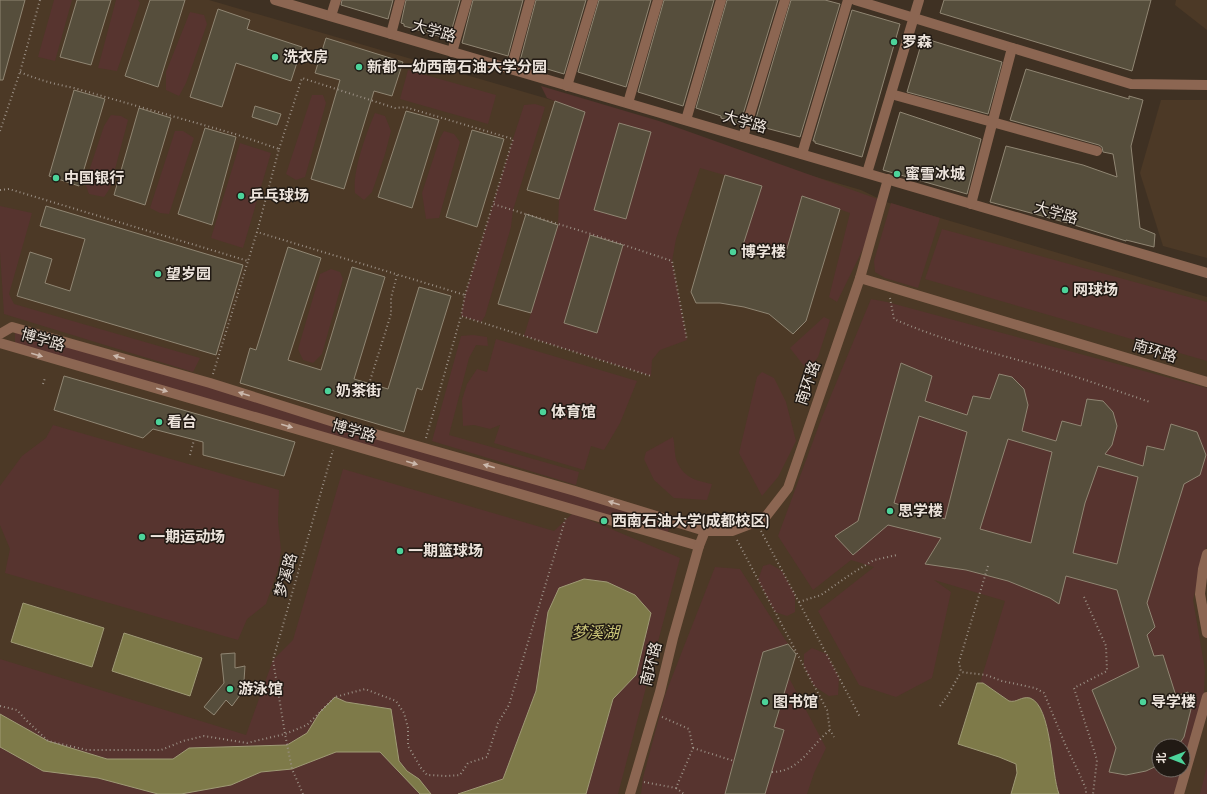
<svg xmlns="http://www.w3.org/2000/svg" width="1207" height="794" font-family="'Sofia Sans Condensed','Noto Sans SC',sans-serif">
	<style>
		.built { fill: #4c3926; fill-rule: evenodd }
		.green { fill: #57342f }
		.water { fill: #7e7a49; stroke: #9f9a75 }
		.building { fill: #564e3c; stroke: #908673; fill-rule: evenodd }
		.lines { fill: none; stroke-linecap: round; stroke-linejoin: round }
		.path { stroke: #9b9085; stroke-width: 2; stroke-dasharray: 1 3; stroke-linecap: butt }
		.minor { stroke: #8c6652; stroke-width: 10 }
		.oneway { fill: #cbb8ac }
		.poi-dot { fill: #4cd39a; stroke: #211a14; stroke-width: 1.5 }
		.labels { text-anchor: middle; stroke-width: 3; stroke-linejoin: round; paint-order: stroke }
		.street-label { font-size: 15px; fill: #ede4dc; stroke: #211a14 }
		.poi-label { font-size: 15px; font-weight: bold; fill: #ede4dc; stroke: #211a14; text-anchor: start }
		.water-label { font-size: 16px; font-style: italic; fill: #c9c477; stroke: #211a14 }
	</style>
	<rect width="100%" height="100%" fill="#3f3123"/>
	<g class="built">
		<path d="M0 0H209L861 190 886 202 1207 297V794H0ZM1159 746H1183V770H1159Z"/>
		<path d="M1176 0H1207V30L1175 5Z"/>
		<path d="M1161 100H1207V258L1163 246 1140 173Z"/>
	</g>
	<g class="green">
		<path d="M54 0H72L55 61 38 57Z"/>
		<path d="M116 0H138L140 3 117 71 98 68Z"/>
		<path d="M190 12 204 15 207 24 186 83 179 96 166 90V72Z"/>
		<path d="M408 70 496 95 488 124 400 99Z"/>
		<path d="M541 86 659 121 886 202 837 302 829 297 850 213 802 196 784 259 743 245 762 186 700 168 676 239 672 261 687 340 660 350 652 360 651 376 524 336 558 225 559 199 584 113 547 98Z"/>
		<path d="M312 95H323L326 103 305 177 296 180 286 174Z"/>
		<path d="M535 104 545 107 513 210 511 227 485 316 481 322 461 316 465 295 513 139 524 105Z"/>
		<path d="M375 113 385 116 391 131 385 154 372 192 364 200 355 193C352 171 366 134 375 113Z"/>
		<path d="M111 115 121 116 128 120 110 188 104 197 89 194 85 183 104 126Z"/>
		<path d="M175 131H183L194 138 169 214 160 213 150 208Z"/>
		<path d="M444 131 454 134 460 142 439 218 426 219 422 193 440 138Z"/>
		<path d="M240 143 271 153 243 248 211 238Z"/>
		<path d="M891 203 940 218 918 288 885 278 875 272 874 261Z"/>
		<path d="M0 206 32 213 9 294 14 304 200 358 193 372 4 314 0 252Z"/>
		<path d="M942 229 1207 302V361L925 279Z"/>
		<path d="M331 269 340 272 343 279 322 354 313 363 303 360 298 349 320 274Z"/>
		<path d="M871 299 887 302 1207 388V545L1193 600 1205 670 1204 693 1183 769V746H1159V770H1183L1176 794H1059C1051 774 1052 706 1030 698 1021 696 1017 703 1009 701L983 683H980L1005 601 934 580 951 592 932 678 896 697 859 685 818 611 874 567 851 560 813 590 778 536 822 417Z"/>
		<path d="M824 317 830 320 818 357 810 368 804 366 790 348Z"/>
		<path d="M15 330 671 522 667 536 15 347Z"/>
		<path d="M473 335 487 337 488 346 476 345 469 358 449 435 579 472 576 485 432 441 461 336Z"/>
		<path d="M496 339 637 381 620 423 604 450 591 446 584 470 494 443 500 425 490 429 474 425 463 426 462 400 467 384 477 369 487 372Z"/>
		<path d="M762 372 774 378 786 402 796 441 778 477 762 496 739 453 757 377Z"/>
		<path d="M53 425 279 490 278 521 281 550 278 569 266 604 247 619 238 640 5 573 10 549 0 525V486L22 456 46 438Z"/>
		<path d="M673 437C675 444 674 452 676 459 682 477 696 481 712 484L707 500 674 498 654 480 644 459 646 452Z"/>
		<path d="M343 469 554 531 573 513 680 558 618 794H0V659L246 735 273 660 293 640Z"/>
		<path d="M770 564 782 571 795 595V612L787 616 775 612 758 580 763 566Z"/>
		<path d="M715 567 740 569 788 644 763 652 725 794H641L643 778 665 695Z"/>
		<path d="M812 648 827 654 839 678 838 695 829 696 814 686 804 667V654Z"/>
		<path d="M789 678 826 748 814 773 807 794H765L784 730 775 727Z"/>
		<path d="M1207 766V794H1200Z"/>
	</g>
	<g class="water">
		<path d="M584 579 607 582 635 595 651 613 636 675 613 699 586 794H458L503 779 536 691 548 612 559 588Z"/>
		<path d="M23 603 104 628 92 667 11 642Z"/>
		<path d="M124 633 202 658 190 696 112 671Z"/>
		<path d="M977 683H983L986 685 1009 701C1017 703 1021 696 1030 698 1052 706 1051 774 1059 794H1011L1017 773 1016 764 999 757 958 744Z"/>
		<path d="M335 697 346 702 391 709 399 761 407 771 419 779 431 794H420L380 752H336L292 769 261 772 231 785 181 794H158L98 778 43 771 0 747V714L48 741 107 759H173L189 748 287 745 307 733 320 712Z"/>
	</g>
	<g class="building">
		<path d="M0 0H25L3 80H0Z"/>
		<path d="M77 0H111L91 65 60 57Z"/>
		<path d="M150 0H185L158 87 125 76Z"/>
		<path d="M342 0H393L388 19 341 5Z"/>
		<path d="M406 0H460L449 39 404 26V24L401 23Z"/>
		<path d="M473 0H523L508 56 462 43Z"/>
		<path d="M536 0H586L564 74 520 61Z"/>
		<path d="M599 0H651L626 87 578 72Z"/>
		<path d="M664 0H714L683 106 638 92Z"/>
		<path d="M727 0H778L740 124 721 118V116L696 108Z"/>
		<path d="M791 0H825L840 4 800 137 754 125Z"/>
		<path d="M944 0H1151L1132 71 940 13Z"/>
		<path d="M218 9 250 20 247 29 302 47 291 81 236 63 222 107 190 97Z"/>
		<path d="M852 10 900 24 862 157 815 143V141H813Z"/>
		<path d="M326 38 403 62 392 96 374 91 344 189 311 179 340 80 315 73Z"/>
		<path d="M923 38 1002 62 988 114 907 92Z"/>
		<path d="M1026 69 1129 99V96L1143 100 1131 146 1140 228 1155 234 1154 247 1126 240V241L1068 223 990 202 1006 146 1083 165 1117 177 1113 154 1103 152 1102 147 1099 145 1010 120Z"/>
		<path d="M74 90 105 99 79 186 49 176Z"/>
		<path d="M555 101 585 112 559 199 527 190Z"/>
		<path d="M255 106 281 114 277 125 252 117Z"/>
		<path d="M139 108 171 118 145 205 114 195Z"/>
		<path d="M406 111 439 120 412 208 378 197Z"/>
		<path d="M900 112 981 139 967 194 883 170Z"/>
		<path d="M619 123 651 132 626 219 594 210Z"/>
		<path d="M205 128 236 137 212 225 178 214Z"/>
		<path d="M472 130 504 139 477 227 446 217Z"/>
		<path d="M725 175 762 186 743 245 784 259 802 196 840 209 806 321 793 334 769 314 744 307 720 303H696L691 292Z"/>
		<path d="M46 206 243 265 216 355 17 296 30 252 52 259 45 283 70 291 85 239 40 226Z"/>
		<path d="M526 214 558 225 531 313 498 304Z"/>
		<path d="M590 235 623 245 597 333 564 323Z"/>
		<path d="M288 247 321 258 288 360 321 370 352 267 385 277 354 379 388 389 419 287 451 296 422 390 417 388 404 432 240 383 250 348 256 350Z"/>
		<path d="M901 363 932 376 925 401 967 415 973 396 990 399 999 374 1012 377 1024 389 1028 405 1022 431 1056 441 1062 421 1081 426 1087 399 1103 401 1113 412 1117 426 1112 445 1105 454 1143 466 1147 446 1164 450 1171 424 1197 432 1206 455 1200 475 1184 484 1147 603 1155 627 1147 635 1154 656 1163 655 1176 696 1188 692 1191 709 1184 737 1178 746H1159V765L1146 771 1126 775 1109 772 1116 748 1092 690 1139 667 1117 590 1066 576 1059 604 1050 598 1008 581 966 570 925 564 941 538 888 525 853 555 835 536 858 521ZM919 416 967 432 945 519 894 503ZM1008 439 1052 452 1031 543 980 529ZM1098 466 1138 477 1117 564 1073 553 1085 503Z"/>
		<path d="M64 376 295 442 284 476 203 455V442L153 429 143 438 54 410Z"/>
		<path d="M788 644 796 654 774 727 784 730 765 794H725L763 652Z"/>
		<path d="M235 653V668L245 666 244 681 240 695 232 706 226 700 214 715 204 707 224 683 221 654Z"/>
	</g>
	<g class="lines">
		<g class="path">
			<path d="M20 72C38 80 55 84 74 88L235 134 279 149 257 232"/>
			<path d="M0 131 20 72 40 0"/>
			<path d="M279 149 302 78 395 108 405 107 513 139 493 204"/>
			<path d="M0 190 9 189 248 261 257 232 465 295 461 316"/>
			<path d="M465 295 493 204 591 234 672 261 687 340"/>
			<path d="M890 298 894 319C947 343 1004 355 1060 372 1090 381 1120 392 1150 402"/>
			<path d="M213 374 248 261"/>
			<path d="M43 384 45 378"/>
			<path d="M369 384 391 314V298L397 275"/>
			<path d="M426 438 461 316 651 376"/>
			<path d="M190 455 194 440"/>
			<path d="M761 531 860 717"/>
			<path d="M737 540 827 710 830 730 834 737"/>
			<path d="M988 566 959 662 961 672 986 675 1002 681 1035 688 1044 693 1065 744 1079 773 1086 789V794"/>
			<path d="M1084 597 1106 646 1107 671 1074 688 1097 760 1093 794"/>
			<path d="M799 602 821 595 851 574 874 560 897 555"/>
			<path d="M0 706 17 710 26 720 48 741 87 750H161L183 741 204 736 247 743 285 734 307 725 335 697 365 689 396 701 404 713 408 728V746L421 768 427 775 447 776 460 775 468 763 487 757 498 723 509 705 566 517"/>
			<path d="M940 706 948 695 961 672"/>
			<path d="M693 748 734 761"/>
			<path d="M772 772C800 772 811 745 830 730"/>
			<path d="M644 782 676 788 693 748 689 729 662 717"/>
			<path d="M676 788 684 794"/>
			<path d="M303 794 292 769 285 734 273 660 333 450"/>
		</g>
		<g class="minor">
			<path d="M275 0 1207 273"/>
			<path d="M855 0 1131 84 1207 85"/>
			<path d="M331 16 336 0"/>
			<path d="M391 34 400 0"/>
			<path d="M452 52 467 0"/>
			<path d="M511 69 530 0"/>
			<path d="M567 86 593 0"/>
			<path d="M891 94 1097 151"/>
			<path d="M628 103 658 0"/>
			<path d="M686 120 721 0"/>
			<path d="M743 137 785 0"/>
			<path d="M802 154 848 0"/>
			<path d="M867 173 919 0"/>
			<path d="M971 204 1012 48"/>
			<path d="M860 278 888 179"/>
			<path d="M0 334 12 327 210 383 340 424 575 491 705 531"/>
			<path d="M0 343 699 546"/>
			<path d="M1207 554 1203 569 1200 594 1207 633"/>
			<path d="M630 794 660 692 673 638 699 546 705 531H732L764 519 788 488 860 278 1207 382"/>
			<path d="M1179 794 1207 697"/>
		</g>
	</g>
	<defs><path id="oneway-solid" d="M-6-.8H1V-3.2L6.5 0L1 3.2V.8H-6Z"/></defs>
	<g class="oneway">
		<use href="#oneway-solid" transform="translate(37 355) rotate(16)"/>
		<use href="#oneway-solid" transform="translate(119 357) rotate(-164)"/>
		<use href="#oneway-solid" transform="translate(162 390) rotate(16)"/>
		<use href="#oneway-solid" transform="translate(244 394) rotate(-163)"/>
		<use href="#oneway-solid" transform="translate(287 426) rotate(16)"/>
		<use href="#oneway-solid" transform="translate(412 463) rotate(16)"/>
		<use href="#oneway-solid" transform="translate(489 466) rotate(-164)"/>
		<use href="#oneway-solid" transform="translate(614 503) rotate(-163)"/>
	</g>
	<g class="poi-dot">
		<circle cx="894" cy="42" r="4"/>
		<circle cx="275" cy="57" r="4"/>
		<circle cx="359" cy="67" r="4"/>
		<circle cx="897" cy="174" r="4"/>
		<circle cx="56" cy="178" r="4"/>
		<circle cx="241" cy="196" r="4"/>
		<circle cx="733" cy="252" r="4"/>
		<circle cx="158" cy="274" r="4"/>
		<circle cx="1065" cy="290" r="4"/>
		<circle cx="328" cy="391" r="4"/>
		<circle cx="543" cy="412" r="4"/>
		<circle cx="159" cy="422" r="4"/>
		<circle cx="890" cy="511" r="4"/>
		<circle cx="604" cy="521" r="4"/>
		<circle cx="142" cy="537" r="4"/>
		<circle cx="400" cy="551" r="4"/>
		<circle cx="230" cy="689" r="4"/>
		<circle cx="765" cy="702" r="4"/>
		<circle cx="1143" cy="702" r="4"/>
	</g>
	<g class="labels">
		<g class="street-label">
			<text transform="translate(434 31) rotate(16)" y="5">大学路</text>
			<text transform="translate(745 122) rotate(16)" y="5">大学路</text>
			<text transform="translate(1056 213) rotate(16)" y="5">大学路</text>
			<text transform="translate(43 340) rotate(16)" y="5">博学路</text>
			<text transform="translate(1155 351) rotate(17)" y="5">南环路</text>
			<text transform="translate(808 383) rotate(-71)" y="5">南环路</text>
			<text transform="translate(354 431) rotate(16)" y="5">博学路</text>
			<text transform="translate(286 575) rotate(-74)" y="5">梦溪路</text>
			<text transform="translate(651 664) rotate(-76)" y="5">南环路</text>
		</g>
		<g class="poi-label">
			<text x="902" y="47">罗森</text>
			<text x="283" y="62">洗衣房</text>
			<text x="367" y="72">新都一幼西南石油大学分园</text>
			<text x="905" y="179">蜜雪冰城</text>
			<text x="64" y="183">中国银行</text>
			<text x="249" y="201">乒乓球场</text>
			<text x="741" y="257">博学楼</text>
			<text x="166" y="279">望岁园</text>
			<text x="1073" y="295">网球场</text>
			<text x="336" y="396">奶茶街</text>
			<text x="551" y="417">体育馆</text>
			<text x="167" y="427">看台</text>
			<text x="898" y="516">思学楼</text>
			<text x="612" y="526">西南石油大学(成都校区)</text>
			<text x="150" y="542">一期运动场</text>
			<text x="408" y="556">一期篮球场</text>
			<text x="238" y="694">游泳馆</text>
			<text x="773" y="707">图书馆</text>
			<text x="1151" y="707">导学楼</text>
		</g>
		<g class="water-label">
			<text x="595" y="638">梦溪湖</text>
		</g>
	</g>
	<g transform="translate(1171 758) rotate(270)"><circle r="19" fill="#211a14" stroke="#736b64"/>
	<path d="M0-3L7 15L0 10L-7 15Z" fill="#4cd39a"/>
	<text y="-6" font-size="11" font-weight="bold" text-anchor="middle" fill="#ede4dc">北</text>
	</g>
</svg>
